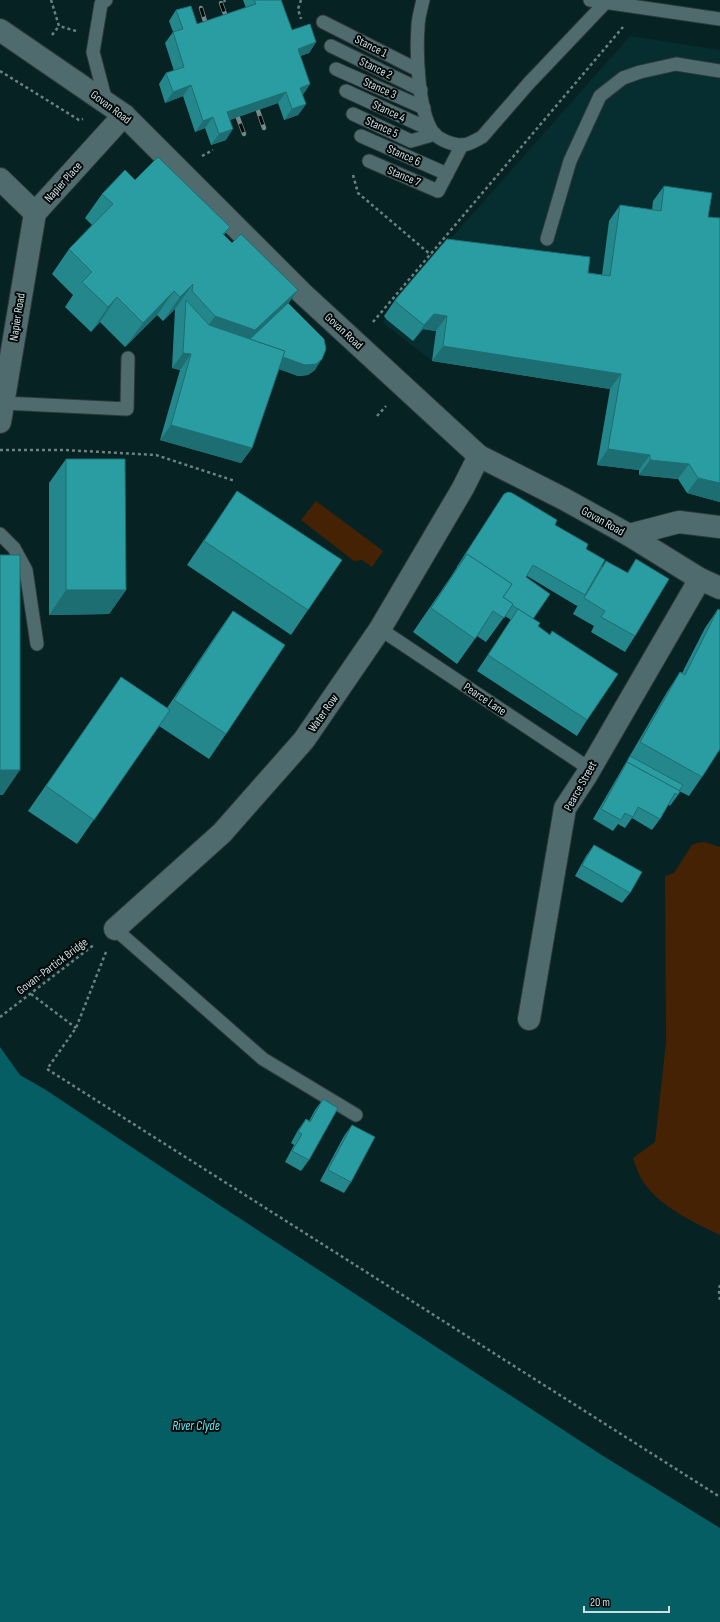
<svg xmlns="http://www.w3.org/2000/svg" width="720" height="1622" font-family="'Sofia Sans Condensed',sans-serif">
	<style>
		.built { fill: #062d2f }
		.green { fill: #442203 }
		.water { fill: #055e63 }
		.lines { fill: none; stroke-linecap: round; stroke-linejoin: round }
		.service-casing { stroke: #2e393b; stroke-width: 15 }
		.minor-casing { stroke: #2e393b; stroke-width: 24 }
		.tertiary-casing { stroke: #2e393b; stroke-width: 24 }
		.path { stroke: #6c8182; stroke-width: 2.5; stroke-dasharray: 3 3; stroke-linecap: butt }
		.service { stroke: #506b6d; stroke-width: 13 }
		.minor { stroke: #506b6d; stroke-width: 22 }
		.tertiary { stroke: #506b6d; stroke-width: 22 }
		.rail-casing { stroke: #748889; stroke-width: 4.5 }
		.rail { stroke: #02090a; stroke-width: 3; stroke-dasharray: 9; stroke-linecap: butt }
		.wall { fill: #24878c }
		.shaded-wall { fill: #1d6e72 }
		.building { fill: #2a9da3; stroke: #1d6e72 }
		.labels { text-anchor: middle; stroke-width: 4; stroke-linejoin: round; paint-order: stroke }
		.street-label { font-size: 12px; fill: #cfdedf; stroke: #02090a }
		.water-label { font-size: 13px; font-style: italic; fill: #5decf4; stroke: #02090a }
	</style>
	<rect width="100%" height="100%" fill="#072223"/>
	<path class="built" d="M630 36 720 50V502L687 493 678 479 639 475V470L597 465 610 389 432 361 382 322 386 319 384 316 436 255Z"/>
	<g class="green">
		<path d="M316 501 383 551 372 567 362 560 354 561 301 520Z"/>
		<path d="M705 842 720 847V1235C693 1222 656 1205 641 1178 638 1172 635 1165 633 1158L655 1142 666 1042 665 876 674 873 692 845 697 843Z"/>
	</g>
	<path class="water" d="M0 1047 20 1075 46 1090 178 1178 600 1454 720 1528V1622H0Z"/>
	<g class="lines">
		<defs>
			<g id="service">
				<path d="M106 0 101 4 93 52 106 102"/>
				<path d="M423 0C421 9 418 18 418 27 416 53 418 109 432 131 437 139 452 145 462 145 469 145 476 140 482 137L529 83 606 2"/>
				<path d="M590 0 720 19"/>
				<path d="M323 22 418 70"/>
				<path d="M331 46 421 90"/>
				<path d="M336 69 424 108"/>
				<path d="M346 91 431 130"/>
				<path d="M353 114 411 141 435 134"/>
				<path d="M361 136 447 174"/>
				<path d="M369 161 438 191 462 145"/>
				<path d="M547 239 570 161 600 96 623 78 640 72 676 64 720 71"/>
				<path d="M3 403 127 409 128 358"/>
				<path d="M0 534 14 548 26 570 37 644"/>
				<path d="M380 629 590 769"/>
				<path d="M115 929 263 1059 356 1115"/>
			</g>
			<g id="minor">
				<path d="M0 179 35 213 124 115"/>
				<path d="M0 422 35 213"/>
				<path d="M629 535 679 522 720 527"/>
				<path d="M115 929 222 833 304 740 380 629 463 488 479 456"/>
				<path d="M529 1019 565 808 586 776 700 579"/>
			</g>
			<path id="tertiary" d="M0 30 124 115 302 293 479 456 564 499 629 535 700 579 720 588"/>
		</defs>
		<use href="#service" class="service-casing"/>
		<use href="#minor" class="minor-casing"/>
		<use href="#tertiary" class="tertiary-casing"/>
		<g class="path">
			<path d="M51 0 59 26 76 31"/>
			<path d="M301 0 298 9 301 19"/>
			<path d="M224 2 225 0"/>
			<path d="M52 35 59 26"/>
			<path d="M0 71 79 120 83 119"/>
			<path d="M202 156 213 150"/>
			<path d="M353 175 358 193 431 255"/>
			<path d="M373 322 623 27"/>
			<path d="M377 416 386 406"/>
			<path d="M0 450H65L156 455 235 481"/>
			<path d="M106 952 76 1028 47 1069 720 1497"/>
			<path d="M31 994 76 1028"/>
			<path d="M0 1017 95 944"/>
			<path d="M720 1285 719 1291 720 1302"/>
		</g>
		<use href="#service" class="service"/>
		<use href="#minor" class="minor"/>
		<use href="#tertiary" class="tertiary"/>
		<defs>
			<g id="rail">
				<path d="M221 3 229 25"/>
				<path d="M201 8 208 31"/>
				<path d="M254 99 264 128"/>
				<path d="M234 107 244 134"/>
			</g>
		</defs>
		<use href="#rail" class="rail-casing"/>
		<use href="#rail" class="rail"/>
	</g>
	<g class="wall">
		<path d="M243 0H281L292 30 316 42 309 53 300 56 310 84 302 95 306 104 298 115 284 120 278 103 230 120 226 140 211 145 205 128 195 132 183 96 165 103 159 84 166 73 174 71 165 43 173 32 169 21 176 10 197 24 246 8Z"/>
		<path d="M135 180 230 227 224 235 232 243 298 290 288 303 315 370 308 375 298 376 279 369 252 448 241 463 160 440 180 370 172 368 175 309 163 321 157 315 125 347 100 322 91 332 65 307 73 295 52 274 69 249 92 225 85 218 102 194Z"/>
		<path d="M664 186 708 217 720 502 687 493 678 479 639 475V470L597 465 610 389 432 361 436 331 423 329 413 341 386 319 384 316 395 300 588 273 602 275 609 221 620 205 652 210 653 201Z"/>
		<path d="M66 459 126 590 109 614 49 615V483Z"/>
		<path d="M237 491 308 610 291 635 187 565Z"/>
		<path d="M504 494 555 525 586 549 602 567 627 573 636 559 635 636 625 652 591 632 594 626 573 614 578 605 577 606 527 576 526 577 533 619 587 720 577 736 477 671 511 620 505 616 486 642 477 636 457 664 413 632 450 578Z"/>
		<path d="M718 609 702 777 689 796 679 791 678 795 670 806 668 804 660 819 652 830 632 818 625 828 618 824 613 831 593 819 667 692 680 672 682 673 705 628Z"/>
		<path d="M233 611 226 734 209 759 159 726 77 844 28 811 121 677 167 708 216 635Z"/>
		<path d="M594 845 630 893 622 903 575 876 586 856Z"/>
		<path d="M323 1099 309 1160 301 1171 285 1162 294 1145 291 1143 298 1130 306 1119 309 1121 315 1110Z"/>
		<path d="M352 1125 351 1182 344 1193 320 1181 344 1136Z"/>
	</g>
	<g class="shaded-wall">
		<path d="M316 42 309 53 290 60 298 49Z"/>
		<path d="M310 84 303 95 292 98 300 88Z"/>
		<path d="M191 85 183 96 165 103 173 92Z"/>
		<path d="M286 92 278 103 220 123 227 112Z"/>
		<path d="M306 104 298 115 284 120 292 109Z"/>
		<path d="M213 117 205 128 195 132 203 121Z"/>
		<path d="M233 129 226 140 211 145 219 134Z"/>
		<path d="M193 284 175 309 163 321 180 297Z"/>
		<path d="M298 290 281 314 322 359 315 370 308 375 298 376 198 340 215 316Z"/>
		<path d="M174 291 157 315 125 347 143 323Z"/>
		<path d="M117 297 100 322 91 332 108 307Z"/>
		<path d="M434 314 447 316 436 331 423 329 413 341 424 325Z"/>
		<path d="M443 346 621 374 610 389 432 361Z"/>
		<path d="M183 353 191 354 180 370 172 368Z"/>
		<path d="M171 425 252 448 241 463 160 440Z"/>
		<path d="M608 449 650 455 639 470 597 465Z"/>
		<path d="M650 460 689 464 678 479 639 475Z"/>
		<path d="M698 478 720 483V502L687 493Z"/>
		<path d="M66 590H126L109 614 49 615Z"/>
		<path d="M0 770H20L3 795H0Z"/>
	</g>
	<g class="building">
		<path d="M254 0H281L292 30 310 24 316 42 298 49 310 84 300 88 306 104 292 109 286 92 227 112 233 129 219 134 213 117 203 121 191 85 173 92 166 73 184 67 173 32 183 29 176 10 191 6 197 24 256 4Z"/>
		<path d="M158 157 230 227 223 234 232 243 241 234 298 290 255 330 215 316 192 291 193 284 180 297 174 291 143 323 117 297 108 307 82 282 92 272 69 249 113 204 102 194 125 170 135 180Z"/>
		<path d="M664 186 712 193 708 217 720 218V483L698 478 689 464 650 460V455L608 449 621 374 443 346 447 316 434 314 424 325 397 303 395 300 447 239 590 257 588 273 610 276 620 205 661 211Z"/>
		<path d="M186 300 209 325 285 351 252 448 171 425 191 354 183 353Z"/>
		<path d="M288 303 324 339 326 349 322 359 316 364 305 365 283 357 285 351 250 339Z"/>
		<path d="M66 459H125L126 590H66Z"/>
		<path d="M237 491 342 560 308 610 204 541Z"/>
		<path d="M508 492 512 493 557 520 555 525 588 544 586 549 605 560 585 595 533 565 526 577 550 594 533 619 512 605 513 604 503 597 512 584 467 554 457 567 504 494Z"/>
		<path d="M467 554 512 584 503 597 513 604 504 618 493 611 475 639 431 608Z"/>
		<rect x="0" y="555" width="20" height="215"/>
		<path d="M636 559 669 579 635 636 601 617 605 611 584 598 606 561 628 573Z"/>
		<path d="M518 609 540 623 538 626 550 635 552 631 618 674 587 720 488 655Z"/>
		<path d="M718 609 720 610V749L702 777 640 742 680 672 685 675Z"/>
		<path d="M233 611 285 645 226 734 174 700Z"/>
		<path d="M121 677 170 710 94 820 46 786Z"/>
		<path d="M630 756 683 785 679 791 627 762 624 767Z"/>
		<path d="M627 762 680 791 678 795 675 793 660 819 638 807 633 817 625 813 621 820 601 809Z"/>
		<path d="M594 845 642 872 630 893 582 865Z"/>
		<path d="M323 1099 338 1108 309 1160 292 1151 302 1134 298 1132 306 1119 310 1122Z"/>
		<path d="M352 1125 375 1137 351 1182 328 1170Z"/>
	</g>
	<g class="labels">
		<g class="street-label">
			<text transform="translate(371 46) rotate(27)" y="4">Stance 1</text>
			<text transform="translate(376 68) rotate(26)" y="4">Stance 2</text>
			<text transform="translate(380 88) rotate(24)" y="4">Stance 3</text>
			<text transform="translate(111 107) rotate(37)" y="4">Govan Road</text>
			<text transform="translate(389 111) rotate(25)" y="4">Stance 4</text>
			<text transform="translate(382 127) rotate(24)" y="4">Stance 5</text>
			<text transform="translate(404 155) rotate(24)" y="4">Stance 6</text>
			<text transform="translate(404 176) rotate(23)" y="4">Stance 7</text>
			<text transform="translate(63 182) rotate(-48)" y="4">Napier Place</text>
			<text transform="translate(17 317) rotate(-81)" y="4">Napier Road</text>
			<text transform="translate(344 331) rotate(43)" y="4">Govan Road</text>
			<text transform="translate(603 521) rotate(29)" y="4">Govan Road</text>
			<text transform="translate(485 699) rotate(34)" y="4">Pearce Lane</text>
			<text transform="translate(323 713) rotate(-55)" y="4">Water Row</text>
			<text transform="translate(580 786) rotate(-61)" y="4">Pearce Street</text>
			<text transform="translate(52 966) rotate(-37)" y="4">Govan-Partick Bridge</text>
		</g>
		<g class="water-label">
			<text x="196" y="1430">River Clyde</text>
		</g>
	</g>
	<path d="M584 1606v6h85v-6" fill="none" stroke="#cfdedf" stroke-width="2"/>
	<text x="590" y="1606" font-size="12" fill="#cfdedf" stroke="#02090a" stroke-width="3" paint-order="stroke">20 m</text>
</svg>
